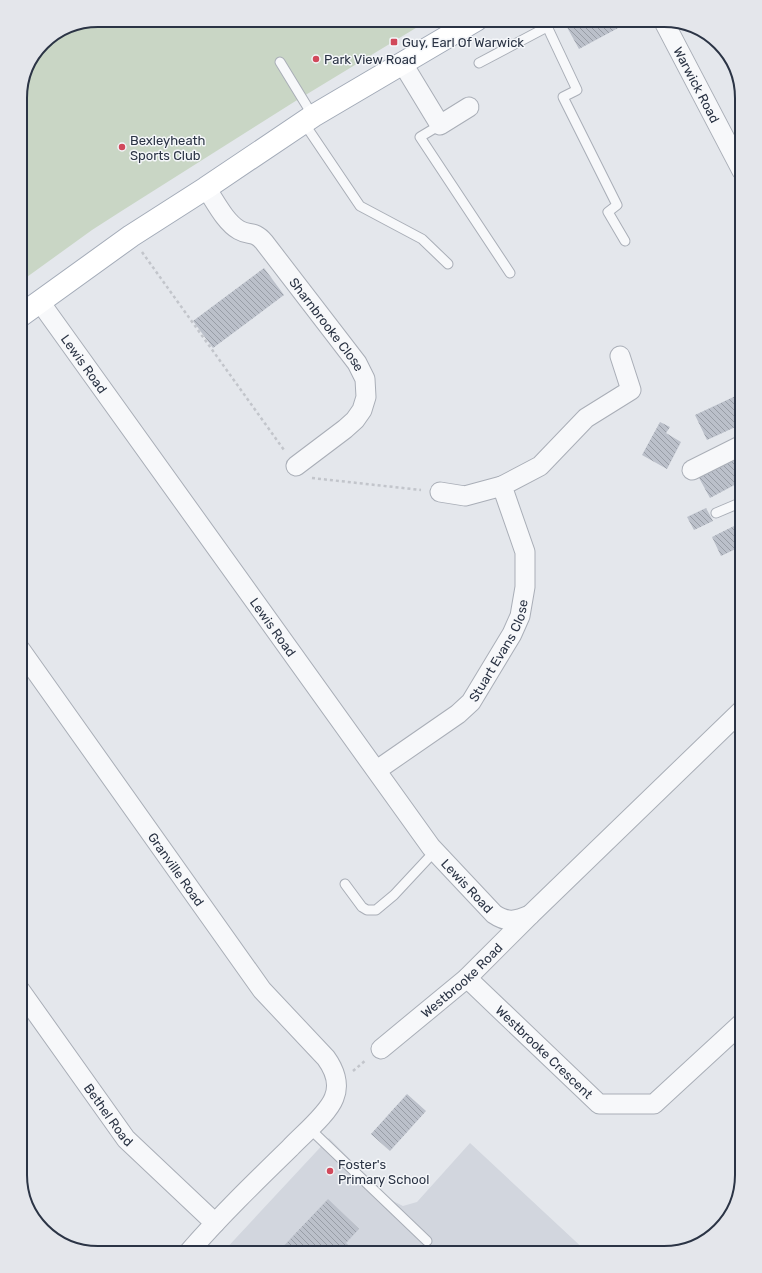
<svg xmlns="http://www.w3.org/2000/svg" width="762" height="1273" font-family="Rubik,sans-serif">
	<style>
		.built { fill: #d2d6de }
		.pitch { fill: #c9d6c5 }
		.building { fill: url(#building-back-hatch) }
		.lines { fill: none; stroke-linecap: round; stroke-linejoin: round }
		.lane-casing { stroke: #a9aeb7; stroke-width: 11 }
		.street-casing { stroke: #a9aeb7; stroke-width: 21 }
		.primary-casing { stroke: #a3abb8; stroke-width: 24 }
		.path { stroke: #c2c5cb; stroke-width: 2.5; stroke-dasharray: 3 3; stroke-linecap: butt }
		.lane { stroke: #f7f8fa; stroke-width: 9 }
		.street { stroke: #f7f8fa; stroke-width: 19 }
		.primary { stroke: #fff; stroke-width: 22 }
		.poi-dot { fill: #d1495b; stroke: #f4f6f9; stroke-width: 1.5 }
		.labels { text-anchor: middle; stroke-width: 3; stroke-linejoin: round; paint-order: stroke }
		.poi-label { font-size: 13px; fill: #2b3445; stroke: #f4f6f9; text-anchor: start }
		.street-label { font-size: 13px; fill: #2b3445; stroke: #f4f6f9 }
		.rim { fill: none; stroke: #2b3445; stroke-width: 2 }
	</style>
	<defs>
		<pattern id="building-back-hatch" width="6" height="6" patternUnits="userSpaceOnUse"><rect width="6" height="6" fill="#bbc0ca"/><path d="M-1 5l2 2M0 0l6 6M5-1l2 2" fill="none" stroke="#989da6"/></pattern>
	</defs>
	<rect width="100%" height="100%" fill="#e4e7ec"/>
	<path class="built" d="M329 1138 389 1199 403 1206 417 1202 470 1143 588 1253H222Z"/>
	<path class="pitch" d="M98 20H429L294 102 120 212 92 230 20 282V93L26 68 43 43 68 26Z"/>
	<g class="building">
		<path d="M563 20H633L579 49Z"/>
		<path d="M264 268 284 295 213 348 193 321Z"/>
		<path d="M742 393V424L707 440 695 415Z"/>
		<path d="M660 422 670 427 666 433 681 442 667 469 642 455Z"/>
		<path d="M742 454V481L710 498 698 476Z"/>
		<path d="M706 508 713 521 694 530 687 517Z"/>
		<path d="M742 522V546L721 556 712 537Z"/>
		<path d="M407 1094 426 1111 390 1151 371 1134Z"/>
		<path d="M328 1199 359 1229 346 1243 357 1253 278 1252Z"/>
	</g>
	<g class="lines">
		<defs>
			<g id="lane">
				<path d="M544 20 577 90 563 97 617 205 608 212 625 241"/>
				<path d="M280 62 313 116"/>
				<path d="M479 63 547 27"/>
				<path d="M304 123 360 206 422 239 448 264"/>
				<path d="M440 125 420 137 510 273"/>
				<path d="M716 513 742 502"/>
				<path d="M345 884 362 907 367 910H376L394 895 435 851"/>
				<path d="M309 1128 427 1241"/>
			</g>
			<g id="street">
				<path id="s1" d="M663 20 742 171"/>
				<path d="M403 64 440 125 469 107"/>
				<path id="s2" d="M206 188C215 201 225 222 239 230 249 236 254 230 264 242L357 363 365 379 366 397 362 410 355 420 345 429 296 466"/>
				<path id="s3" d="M40 302 431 847 494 914C507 923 516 921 530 915"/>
				<path d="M692 470 742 445"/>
				<path d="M440 492 465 496 502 486"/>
				<path id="s4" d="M20 649 262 990 326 1058C334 1069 340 1084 334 1098 328 1114 302 1135 290 1148 255 1182 220 1216 188 1253"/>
				<path id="s5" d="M377 770 458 714 471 702 512 634 520 616 525 587V552L502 486 540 466 586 418 631 390 620 356"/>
				<path id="s6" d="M467 978 599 1104H654L742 1023"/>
				<path id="s7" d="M20 990 126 1139 215 1223"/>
				<path id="s8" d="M381 1049 467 978 530 915 742 710"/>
			</g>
			<path id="primary" d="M20 316 131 236 206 188 313 116 476 20"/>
		</defs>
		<use href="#lane" class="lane-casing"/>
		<use href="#street" class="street-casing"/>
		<use href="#primary" class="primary-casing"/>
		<g class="path">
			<path d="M142 252 284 450"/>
			<path d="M312 478 421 490"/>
			<path d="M353 1071 366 1060"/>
		</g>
		<use href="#lane" class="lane"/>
		<use href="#street" class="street"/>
		<use href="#primary" class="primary"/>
	</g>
	<g class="poi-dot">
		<rect x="390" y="38" width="8" height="8" rx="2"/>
		<circle cx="316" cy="59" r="4"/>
		<circle cx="122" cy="147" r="4"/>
		<circle cx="330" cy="1171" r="4"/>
	</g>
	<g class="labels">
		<g class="poi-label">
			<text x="402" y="47">Guy, Earl Of Warwick</text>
			<text x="324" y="64">Park View Road</text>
			<text x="130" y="145">Bexleyheath<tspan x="130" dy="15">Sports Club</tspan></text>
			<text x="338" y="1169">Foster's<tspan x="338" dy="15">Primary School</tspan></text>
		</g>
		<g class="street-label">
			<text dy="5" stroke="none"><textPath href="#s1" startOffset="73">Warwick Road</textPath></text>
			<text dy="5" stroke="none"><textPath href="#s2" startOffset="186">Sharnbrooke Close</textPath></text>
			<text dy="5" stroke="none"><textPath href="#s3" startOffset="76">Lewis Road</textPath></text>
			<text dy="5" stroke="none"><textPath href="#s3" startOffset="400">Lewis Road</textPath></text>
			<text dy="5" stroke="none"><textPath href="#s5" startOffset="175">Stuart Evans Close</textPath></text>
			<text dy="5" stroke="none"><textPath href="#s4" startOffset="270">Granville Road</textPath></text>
			<text dy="5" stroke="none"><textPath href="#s3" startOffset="724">Lewis Road</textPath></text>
			<text dy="5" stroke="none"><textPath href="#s8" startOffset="106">Westbrooke Road</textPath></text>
			<text dy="5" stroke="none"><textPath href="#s6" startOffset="107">Westbrooke Crescent</textPath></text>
			<text dy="5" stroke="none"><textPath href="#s7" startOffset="153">Bethel Road</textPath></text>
		</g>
	</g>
	<path d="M0 0H762V1273H0ZM98 27H664A71 71 0 0 1 735 98V1175A71 71 0 0 1 664 1246H98A71 71 0 0 1 27 1175V98A71 71 0 0 1 98 27Z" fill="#e4e6eb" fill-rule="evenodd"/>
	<path class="rim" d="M98 27H664A71 71 0 0 1 735 98V1175A71 71 0 0 1 664 1246H98A71 71 0 0 1 27 1175V98A71 71 0 0 1 98 27Z"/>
</svg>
